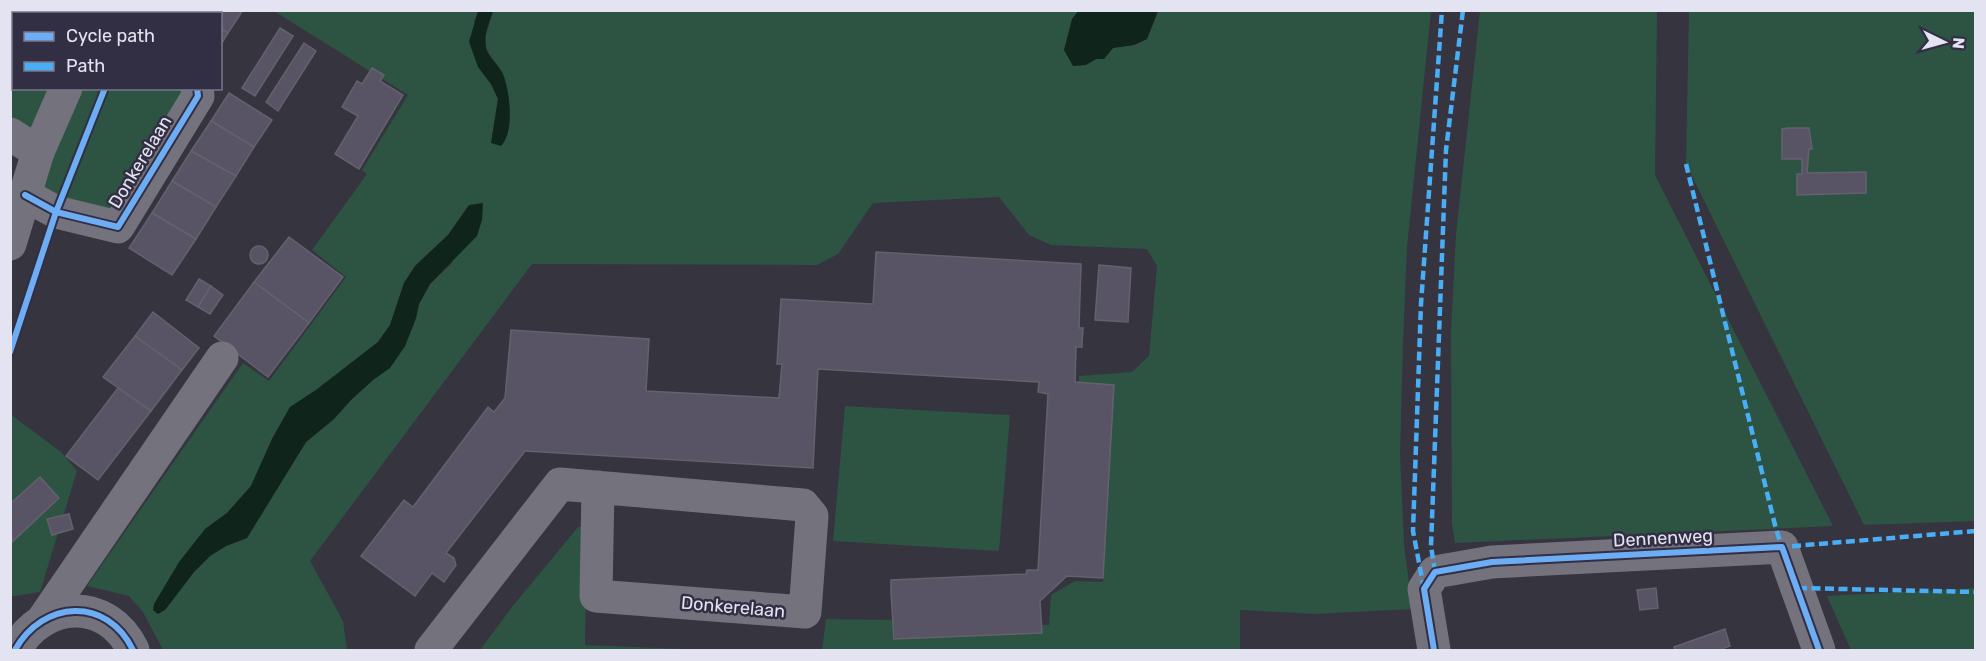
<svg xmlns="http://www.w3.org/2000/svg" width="1986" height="661" font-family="Rubik,sans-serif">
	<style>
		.green { fill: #2d5343; fill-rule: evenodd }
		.water { fill: #0f251c }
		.building { fill: #585466; stroke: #63626c; stroke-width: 1.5 }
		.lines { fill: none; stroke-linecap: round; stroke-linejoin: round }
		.minor { stroke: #73727d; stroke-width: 33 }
		.quiet { stroke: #49aef6; stroke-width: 4.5; stroke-dasharray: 9 4.5; stroke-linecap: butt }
		.cycleway-casing { stroke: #322f44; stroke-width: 10 }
		.cycleway { stroke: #6dadf4; stroke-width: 6 }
		.labels { text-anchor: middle; stroke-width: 5; stroke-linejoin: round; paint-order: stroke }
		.street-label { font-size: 18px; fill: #e4e3f1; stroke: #322f44 }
	</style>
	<rect width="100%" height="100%" fill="#36343f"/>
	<g class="green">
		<path d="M10 11H97L95 14H14V88L62 89 36 144 11 127Z"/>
		<path d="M274 11H478L474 21 483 74 491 84 498 99 492 136 495 145 503 74 486 49V34L493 11H1079L1072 19 1086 65 1096 59H1104L1113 48 1134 45 1147 39 1158 11H1431L1407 247 1403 343 1400 454 1404 543 1412 609 1314 614 1240 610V650H822L826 619 903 620 904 629 1049 625 1051 595 1075 581 1103 582 1113 398 1078 395 1079 376 1132 372 1149 356 1157 266 1147 249 1051 245 1029 235 999 197 873 203 838 254 817 265 532 264 310 561 343 621 347 650H163L143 612 129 596 87 586 243 363 269 381 346 277 312 250 367 174 362 170 408 95ZM469 205 452 263 430 284 419 304 416 318 405 346 390 367 373 380 351 400 334 419 306 442 247 538 226 546 210 556 194 572 165 610 205 529 227 513 251 486 272 439 290 407 316 390 378 342 390 325 404 283 415 266 448 235Z"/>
		<path d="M1480 11H1657L1655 175 1833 526 1455 543 1452 524 1451 332 1456 234Z"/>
		<path d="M1689 11H1975V521L1864 525 1686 164Z"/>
		<path d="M69 89H195L116 225 28 195Z"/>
		<path d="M845 406 1010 415 999 551 833 541Z"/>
		<path d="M10 414 61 452 77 471 40 592 15 596H10Z"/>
		<path d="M587 525 585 645 709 650H480L512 607 578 527Z"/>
		<path d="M1975 588V650H1851L1827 596Z"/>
	</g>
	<g class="water">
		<path d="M1079 10H1158V11L1147 39 1134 45 1113 48 1104 59H1096L1086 65 1073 66 1064 50 1072 19Z"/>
		<path d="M478 11H493C490 22 483 35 486 47 487 56 499 65 503 74 510 91 515 132 501 146L491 143 498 99 491 84 478 67 469 42Z"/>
		<path d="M483 203 482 220 477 236 430 284 419 304 416 318 405 346 390 368 373 380 351 400 334 419 306 442 247 538 226 546 210 556 194 572 165 610 158 614 153 610 154 604 179 562 205 529 227 513 251 486 272 439 290 407 316 390 378 342 390 325 404 283 415 266 448 235 469 205Z"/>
	</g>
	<g class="building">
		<path d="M193 10H243L228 33 220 28V14H197Z"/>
		<path d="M220 28 228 33 220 46Z"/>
		<path d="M280 28 293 36 255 96 242 88Z"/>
		<path d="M304 43 316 51 278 111 266 102Z"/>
		<path d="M372 68 384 75 380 81 403 95 359 169 335 154 358 116 342 107 357 81 362 84Z"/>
		<path d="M229 93 272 120 254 147 211 121Z"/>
		<path d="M211 121 254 147 236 176 191 151Z"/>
		<path d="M1788 128H1809L1812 149H1809L1807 173 1866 172V193L1797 195V174H1802V159H1782V129Z"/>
		<path d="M191 151 236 176 216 207 172 181Z"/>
		<path d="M172 181 216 207 196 239 152 213Z"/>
		<path d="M152 213 196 239 172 275 129 248Z"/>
		<path d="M289 237 343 277 309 323 254 282Z"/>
		<circle cx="259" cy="255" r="9"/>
		<path d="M876 252 1081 264 1079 328H1083L1082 343V347H1076L1075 382 1114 385 1103 578 1067 576 1040 601 1042 633 894 639 891 592V580L1026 574 1027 570H1038L1048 394 1038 392 1039 382 818 369 813 468 525 451 446 553 454 558 456 565 444 582 432 573 415 596 361 556 404 500 413 507 488 407 494 412 505 398 511 330 649 339 646 391 779 398 782 364H777L781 299 873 304Z"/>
		<path d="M1099 265 1131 268 1128 322 1095 320Z"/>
		<path d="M199 279 211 286 198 307 186 300Z"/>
		<path d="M254 282 309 323 268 377 214 336Z"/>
		<path d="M211 286 223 295 210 314 198 307Z"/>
		<path d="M153 312 199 348 182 370 135 336Z"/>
		<path d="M135 336 182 370 151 411 103 377Z"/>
		<path d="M118 388 151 411 98 480 66 456Z"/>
		<path d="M40 477 59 498 12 542 10 504Z"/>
		<path d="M69 514 73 529 52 535 47 519Z"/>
		<path d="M1656 588 1658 608 1640 610 1637 590Z"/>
		<path d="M1725 629 1730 646 1724 648V650H1675L1674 647Z"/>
	</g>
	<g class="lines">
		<g class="minor">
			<path d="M99 14 100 10"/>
			<path d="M10 134 38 152"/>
			<path d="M25 195 56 212 118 227 198 96 197 88"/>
			<path d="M10 244 38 152 66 88"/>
			<path d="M44 618 222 358"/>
			<path d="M15 650C43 600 107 596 133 650"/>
			<path d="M431 650 560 484 803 505 812 516 805 612 596 596 598 487"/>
			<path d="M1434 650 1424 589 1435 572 1492 562 1782 547 1819 650"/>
		</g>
		<g class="quiet">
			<path d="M1686 164 1776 529 1782 547 1976 531"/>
			<path d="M1435 572 1431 546 1446 150 1463 10"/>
			<path d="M1798 588 1976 592"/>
			<path d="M1424 589 1413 531 1421 304 1442 10"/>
		</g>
		<defs>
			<g id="cycleway">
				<path d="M25 195 56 212 118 227 198 96 197 88"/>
				<path d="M10 352 56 212 105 88"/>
				<path d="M15 650C43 600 107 596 133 650"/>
				<path d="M1434 650 1424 589 1435 572 1492 562 1782 547 1819 650"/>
			</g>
		</defs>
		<use href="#cycleway" class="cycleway-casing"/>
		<use href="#cycleway" class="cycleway"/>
	</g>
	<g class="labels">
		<g class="street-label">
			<text transform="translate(140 162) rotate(-59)" y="6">Donkerelaan</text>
			<text transform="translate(1663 538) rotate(-3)" y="6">Dennenweg</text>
			<text transform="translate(733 607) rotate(5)" y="6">Donkerelaan</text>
		</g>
	</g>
	<rect width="1986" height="661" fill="none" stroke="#e4e3f1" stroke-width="24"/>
	<rect x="12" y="12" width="210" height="78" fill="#322f44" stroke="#797789" stroke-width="1.5"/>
	<rect x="24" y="32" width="30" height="9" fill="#6dadf4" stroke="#797789" stroke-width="1.5"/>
	<text x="66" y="42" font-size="18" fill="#e4e3f1">Cycle path</text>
	<rect x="24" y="62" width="30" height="9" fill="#49aef6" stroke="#797789" stroke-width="1.5"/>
	<text x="66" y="72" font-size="18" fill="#e4e3f1">Path</text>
	<g transform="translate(1944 42) rotate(95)" stroke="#322f44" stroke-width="4.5" paint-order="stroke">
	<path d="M0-4.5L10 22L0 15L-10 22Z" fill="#e4e3f1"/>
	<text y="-9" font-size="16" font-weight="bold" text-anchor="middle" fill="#e4e3f1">N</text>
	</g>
</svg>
